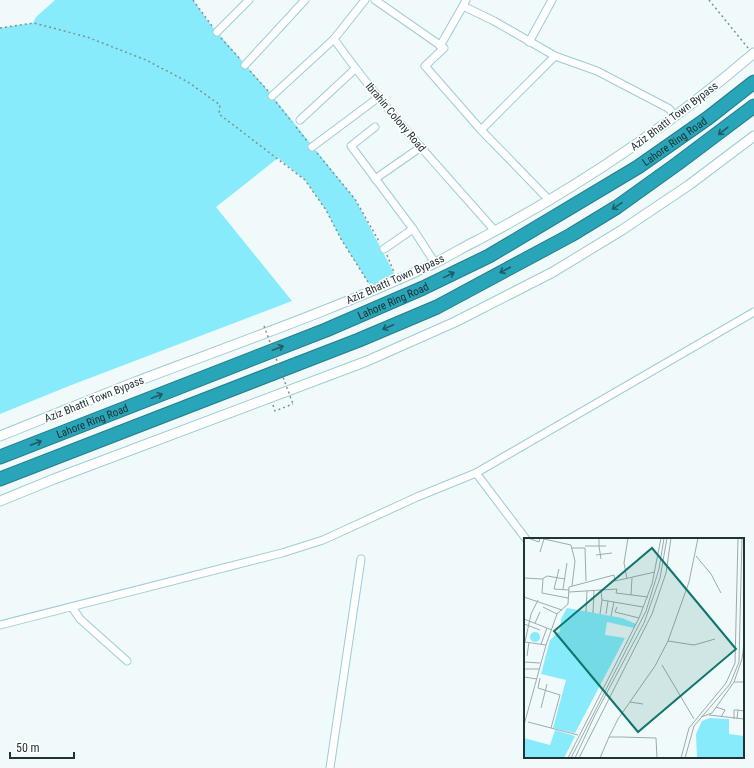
<svg xmlns="http://www.w3.org/2000/svg" width="754" height="768" font-family="'Roboto Condensed',sans-serif">
	<style>
		.green { fill: #87ebfc }
		.lines { fill: none; stroke-linecap: round; stroke-linejoin: round }
		.minor-casing { stroke: #9eccd4; stroke-width: 9 }
		.tertiary-casing { stroke: #9eccd4; stroke-width: 11 }
		.motorway-casing { stroke: #257d8a; stroke-width: 15 }
		.path { stroke: #818f91; stroke-width: 1.5; stroke-dasharray: 2 3; stroke-linecap: butt }
		.minor { stroke: #fff; stroke-width: 7 }
		.tertiary { stroke: #fff; stroke-width: 9 }
		.motorway { stroke: #28a5b8; stroke-width: 13 }
		.path-bridge { stroke: #818f91; stroke-width: 1.5; stroke-dasharray: 2 3; stroke-linecap: butt }
		.oneway { stroke: #235b64 }
		.labels { text-anchor: middle; stroke-width: 3.5; stroke-linejoin: round; paint-order: stroke }
		.street-label { font-size: 11px; fill: #203336; stroke: #fff }
		.inset-road { fill: none; stroke: #9daaac; stroke-width: 1 }
		.view { fill: #0f766e; fill-opacity: 0.15; stroke: #0f766e; stroke-width: 2 }
		.inset-edge { fill: none; stroke: #203336; stroke-width: 2 }
	</style>
	<rect width="100%" height="100%" fill="#f1fafb"/>
	<path class="green" d="M55 0H193L210 24 270 93 355 199 397 279 373 290 341 239 326 210 305 180 278 158 216 207 292 301 69 386 0 414V28L33 23 36 17Z"/>
	<g class="lines">
		<defs>
			<g id="minor">
				<path d="M365 0 334 39C382 107 440 168 495 231"/>
				<path d="M375 0 444 48 425 66 481 130 550 201"/>
				<path d="M466 0 463 6 494 21 555 56 597 71 668 108 676 116"/>
				<path d="M217 32 249 0"/>
				<path d="M529 42 552 0"/>
				<path d="M440 46 463 6"/>
				<path d="M245 65 305 0"/>
				<path d="M272 96 334 39"/>
				<path d="M300 120 355 69"/>
				<path d="M375 127 351 146 413 229 435 263"/>
				<path d="M481 130 555 56"/>
				<path d="M312 147 379 97"/>
				<path d="M375 179 421 147"/>
				<path d="M384 249 413 229"/>
				<path d="M476 473 526 539"/>
				<path d="M72 607 80 619 127 661"/>
				<path d="M0 625 282 553 323 540 417 497 476 473 754 312"/>
				<path d="M330 768 361 559"/>
			</g>
			<g id="tertiary">
				<path d="M0 436C45 418 90 400 135 382 235 344 336 309 433 264 448 257 463 247 478 240 577 188 669 126 754 53"/>
				<path d="M0 501 54 479 367 361 455 322 553 272 622 230 689 185 754 136"/>
			</g>
			<g id="motorway">
				<path id="s1" d="M0 457 326 330 423 288 489 256 638 167 708 118 754 82"/>
				<path d="M0 479 359 340 437 307 571 235 617 207 677 164 754 106"/>
			</g>
		</defs>
		<use href="#minor" class="minor-casing"/>
		<use href="#tertiary" class="tertiary-casing"/>
		<use href="#motorway" class="motorway-casing"/>
		<g class="path">
			<path d="M193 0 212 26"/>
			<path d="M709 0 748 48"/>
			<path d="M0 28 34 23 87 37 146 60 188 82 220 105 219 114 305 180 326 210 341 239 368 282"/>
			<path d="M221 38 240 59"/>
			<path d="M250 71 268 91"/>
			<path d="M276 102 292 122"/>
			<path d="M296 127 307 141"/>
			<path d="M317 153 355 199 380 243"/>
			<path d="M387 255 394 272"/>
			<path d="M273 405 275 411 293 404"/>
		</g>
		<use href="#minor" class="minor"/>
		<use href="#tertiary" class="tertiary"/>
		<use href="#motorway" class="motorway"/>
		<path class="path-bridge" d="M264 326 293 404"/>
	</g>
	<defs><path id="oneway-shaft" d="M-6 0H5M1.5-3L5.5 0L1.5 3" fill="none" stroke-width="1.6" stroke-linecap="round" stroke-linejoin="round"/></defs>
	<g class="oneway">
		<use href="#oneway-shaft" transform="translate(723 131) rotate(142)"/>
		<use href="#oneway-shaft" transform="translate(617 206) rotate(146)"/>
		<use href="#oneway-shaft" transform="translate(505 270) rotate(152)"/>
		<use href="#oneway-shaft" transform="translate(449 275) rotate(-26)"/>
		<use href="#oneway-shaft" transform="translate(388 327) rotate(157)"/>
		<use href="#oneway-shaft" transform="translate(278 348) rotate(-21)"/>
		<use href="#oneway-shaft" transform="translate(157 396) rotate(-21)"/>
		<use href="#oneway-shaft" transform="translate(36 443) rotate(-21)"/>
	</g>
	<g class="labels">
		<g class="street-label">
			<text transform="translate(674 116) rotate(-37)" y="4">Aziz Bhatti Town Bypass</text>
			<text transform="translate(396 117) rotate(50)" y="4">Ibrahin Colony Road</text>
			<text dy="4" stroke="none"><textPath href="#s1" startOffset="747">Lahore Ring Road</textPath></text>
			<text transform="translate(395 279) rotate(-24)" y="4">Aziz Bhatti Town Bypass</text>
			<text dy="4" stroke="none"><textPath href="#s1" startOffset="423">Lahore Ring Road</textPath></text>
			<text transform="translate(94 399) rotate(-22)" y="4">Aziz Bhatti Town Bypass</text>
			<text dy="4" stroke="none"><textPath href="#s1" startOffset="99">Lahore Ring Road</textPath></text>
		</g>
	</g>
	<g transform="translate(524 538)">
		<rect width="220" height="220" fill="#f1fafb"/>
		<path d="M43 70 98 80 112 86 110 90 83 84 81 97 101 100 51 195 29 190 42 142 17 136 26 102 36 93 37 81ZM6 99a5 5 0 1 1 10 0a5 5 0 1 1-10 0ZM186 180 205 181V196L220 198V220H173L172 196 178 183ZM31 192 51 198 40 220H0V200L26 207Z" fill="#87ebfc"/>
		<path class="inset-road" d="M4 0 15 4 16 0M61 8H75V0M47 10H61L62 43M16 14 20 1 47 7 51 23 48 48M72 17 88 15M172 18 187 36 197 55M77 21 75 8H82M35 31 30 51 45 52M0 40 18 41 23 38 41 41M19 41 18 55 44 60M103 41 100 25 104 0M39 51 43 25M77 52 93 51 92 55 124 59M45 54 77 52 78 62 119 69M107 57 108 40M0 59 38 72M19 69 33 76M93 69 91 74 115 80M62 74 63 53M69 75 70 52M76 76 78 62M82 76 84 63M87 78 90 64M0 81 28 92M11 85 16 74M0 86 16 92M144 103 170 107 191 101M1 104 7 76 14 62M1 104 22 107M17 106 23 90M3 118 5 104M0 124 16 125M138 127 170 181M0 131H15M0 139 13 141M16 140 14 150 36 157 27 190M210 144 218 121 220 106M106 164 119 166M192 169 201 172 197 179M17 170 23 146M185 177 220 181M177 179 188 175 210 144H220M210 181V172H214M213 181 214 172 220 173M4 184 54 197M0 187 22 107 33 76 44 66 45 49 90 37 91 43 131 34M85 199 94 181 131 128 144 103 165 44 174 0M44 220 115 80 128 46 137 0M47 220 122 73 135 31 140 0M51 220 71 177 120 85 136 40 143 0M55 220 128 76 142 35 147 0M76 220 85 199H97L132 200 133 220M157 220 165 190 202 145 211 125 214 0M161 220 170 188 206 146 215 124 218 0"/>
		<path class="view" d="M128 10 212 111 114 194 30 93Z"/>
		<rect width="220" height="220" class="inset-edge"/>
	</g>
	<path d="M10 752v6h64v-6" fill="none" stroke="#203336" stroke-width="2"/>
	<text x="16" y="752" font-size="12" fill="#203336" stroke="#ffffff" stroke-width="3" paint-order="stroke">50 m</text>
</svg>
